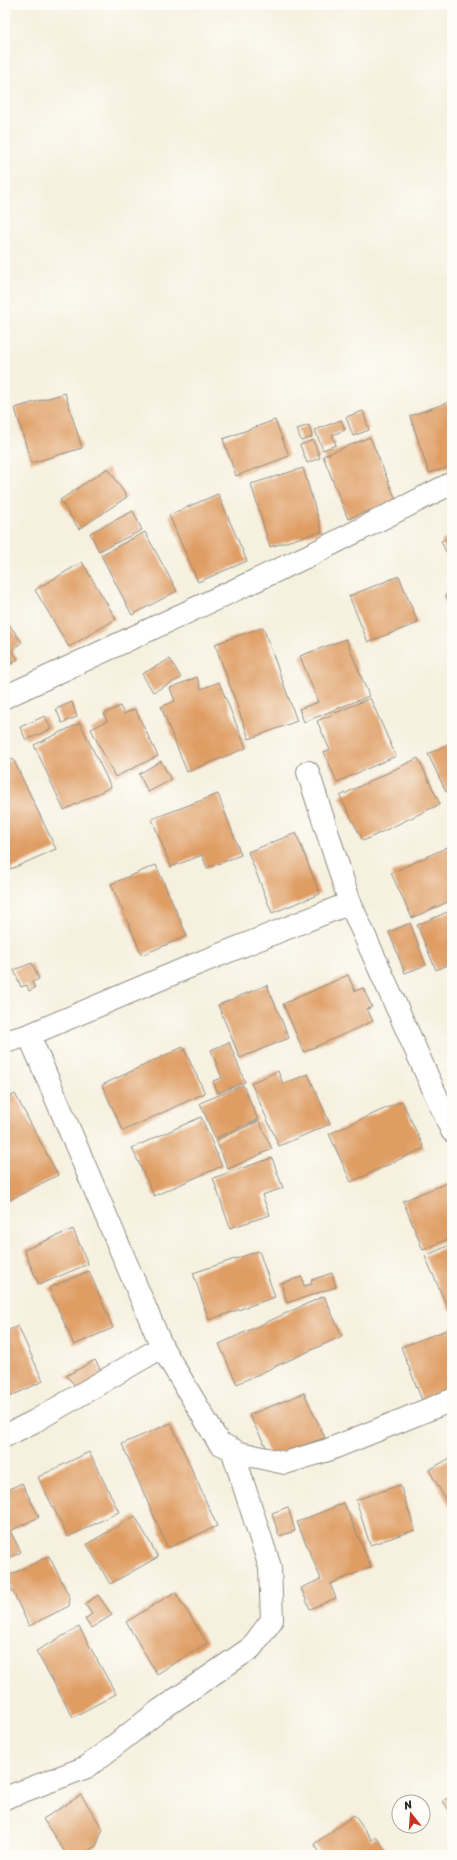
<svg xmlns="http://www.w3.org/2000/svg" width="457" height="1860" font-family="Sriracha,sans-serif">
	<style>
		.building { fill: #df9d64 }
		.lines { fill: none; stroke-linecap: round; stroke-linejoin: round }
		.minor-casing { stroke: #908e84; stroke-width: 24 }
		.minor { stroke: #fff; stroke-width: 22 }
	</style>
	<rect width="100%" height="100%" fill="#fdfcf7"/>
	<filter id="ink" filterUnits="userSpaceOnUse"><feTurbulence type="fractalNoise" baseFrequency=".025" numOctaves="2"/><feDisplacementMap in="SourceGraphic" scale="8" xChannelSelector="R" yChannelSelector="G"/><feConvolveMatrix kernelMatrix="1 2 1 2 8 2 1 2 1" color-interpolation-filters="sRGB"/></filter>
	<filter id="wash" filterUnits="userSpaceOnUse"><feTurbulence type="fractalNoise" baseFrequency=".012" numOctaves="4" result="noise"/><feDisplacementMap in="SourceGraphic" scale="16" xChannelSelector="R" yChannelSelector="G"/><feGaussianBlur stdDeviation="0.9" result="paint"/><feColorMatrix in="noise" values="0 0 0 0 0 0 0 0 0 0 0 0 0 0 0 0 0 1.4 0 .05"/><feComposite in="paint" operator="in"/></filter>
	<g filter="url(#wash)">
		<rect width="100%" height="100%" fill="#f6f0de"/>
		<g id="blocks">
			<g class="building">
				<path d="M65 393 82 448 31 463 15 408Z"/>
				<path d="M452 401V466L429 473 410 416Z"/>
				<path d="M363 411 369 430 353 436 346 417Z"/>
				<path d="M275 420 289 456 236 476 223 439Z"/>
				<path d="M341 420 345 430 332 435 336 445 323 450 315 430Z"/>
				<path d="M309 425 312 437 301 441 297 429Z"/>
				<path d="M370 437 396 500 348 519 323 456Z"/>
				<path d="M313 440 320 458 307 463 300 445Z"/>
				<path d="M108 468 127 497 79 529 60 500Z"/>
				<path d="M303 468 322 531 270 547 251 484Z"/>
				<path d="M218 494 247 561 198 582 169 515Z"/>
				<path d="M133 511 142 530 99 551 90 533Z"/>
				<path d="M145 532 177 591 132 615 101 555Z"/>
				<path d="M452 536V564L441 541Z"/>
				<path d="M82 562 116 619 69 647 35 590Z"/>
				<path d="M399 576 418 623 368 642 349 596Z"/>
				<path d="M452 592V609L445 595Z"/>
				<path d="M5 619 22 642 12 650 18 659 5 669Z"/>
				<path d="M263 627 297 721 249 739 215 644Z"/>
				<path d="M346 639 369 696 304 722 299 709 318 702 300 656Z"/>
				<path d="M170 659 181 678 153 692 142 674Z"/>
				<path d="M197 677 201 689 219 682 246 748 187 772 161 707 175 701 170 688Z"/>
				<path d="M370 698 396 756 337 782 324 752 330 750 317 721Z"/>
				<path d="M72 702 77 717 62 723 56 709Z"/>
				<path d="M120 706 124 714 135 709 158 756 115 777 91 729 107 721 104 714Z"/>
				<path d="M45 716 51 729 26 740 20 727Z"/>
				<path d="M80 723 111 787 64 810 34 745Z"/>
				<path d="M452 742V789L446 792 428 754Z"/>
				<path d="M418 758 440 804 363 841 340 796Z"/>
				<path d="M13 759 56 849 11 869 5 856V763Z"/>
				<path d="M161 761 171 780 148 792 139 774Z"/>
				<path d="M218 794 241 855 207 868 202 855 171 867 152 819Z"/>
				<path d="M296 833 320 894 272 913 248 852Z"/>
				<path d="M452 845V900L412 918 391 873Z"/>
				<path d="M156 865 187 936 142 955 111 884Z"/>
				<path d="M452 910V963L436 970 417 925Z"/>
				<path d="M410 923 426 965 405 973 389 932Z"/>
				<path d="M32 963 39 979 32 982 35 988 29 991 27 985 21 987 14 970Z"/>
				<path d="M348 975 355 991 363 988 372 1007 367 1009 373 1021 304 1052 283 1004Z"/>
				<path d="M267 985 289 1038 240 1058 218 1005Z"/>
				<path d="M229 1042 245 1082 218 1093 213 1081 222 1078 211 1050Z"/>
				<path d="M183 1047 205 1093 123 1131 102 1085Z"/>
				<path d="M278 1071 283 1084 308 1074 330 1124 279 1146 251 1083Z"/>
				<path d="M243 1085 258 1120 215 1138 200 1103Z"/>
				<path d="M15 1094 58 1175 8 1201 5 1195V1099Z"/>
				<path d="M402 1101 424 1148 351 1182 329 1134Z"/>
				<path d="M201 1117 222 1166 154 1196 132 1148Z"/>
				<path d="M259 1121 272 1149 228 1169 216 1140Z"/>
				<path d="M272 1158 283 1188 262 1195 270 1215 230 1228 213 1178Z"/>
				<path d="M447 1183 452 1194V1237L423 1250 403 1201Z"/>
				<path d="M73 1229 88 1264 39 1285 24 1250Z"/>
				<path d="M452 1244V1310L449 1311 425 1256Z"/>
				<path d="M259 1251 275 1297 209 1320 193 1273Z"/>
				<path d="M89 1271 113 1328 74 1345 49 1288Z"/>
				<path d="M332 1273 336 1287 287 1303 281 1283 302 1277 304 1286 312 1284 311 1280Z"/>
				<path d="M324 1296 342 1336 237 1384 219 1344Z"/>
				<path d="M18 1326 43 1381 5 1399V1332Z"/>
				<path d="M452 1328V1392L423 1403 401 1347Z"/>
				<path d="M95 1360 104 1376 79 1389 66 1376Z"/>
				<path d="M304 1393 325 1438 271 1456 249 1415Z"/>
				<path d="M171 1423 217 1526 168 1548 122 1444Z"/>
				<path d="M89 1452 119 1512 68 1537 38 1477Z"/>
				<path d="M452 1457V1511L429 1470Z"/>
				<path d="M22 1483 39 1517 10 1531 21 1552 5 1560V1491Z"/>
				<path d="M400 1485 415 1530 370 1545 356 1500Z"/>
				<path d="M344 1503 371 1567 330 1584 336 1598 310 1609 301 1588 321 1579 297 1522Z"/>
				<path d="M288 1507 295 1531 279 1536 272 1513Z"/>
				<path d="M135 1516 158 1557 110 1584 87 1544Z"/>
				<path d="M49 1556 70 1598 69 1606 29 1626 6 1577Z"/>
				<path d="M175 1592 207 1643 157 1674 126 1622Z"/>
				<path d="M98 1595 112 1615 91 1628 85 1619 92 1614 85 1604Z"/>
				<path d="M79 1627 116 1694 73 1717 36 1651Z"/>
				<path d="M81 1795 103 1829 96 1846 82 1855H67L43 1819Z"/>
				<path d="M452 1795V1815L443 1801Z"/>
				<path d="M354 1815 372 1840 376 1837 389 1855H322L314 1844Z"/>
			</g>
		</g>
	</g>
	<g filter="url(#ink)">
		<use href="#blocks" fill-opacity="0" stroke="#908e84" stroke-width="1"/>
		<g class="lines">
			<defs>
				<g id="minor">
					<path d="M5 697 310 555 452 483"/>
					<path d="M308 772 350 903 452 1131"/>
					<path d="M29 1035 162 1347 219 1443 240 1453 285 1463 328 1450 452 1400"/>
					<path d="M5 1042 29 1035 189 967 350 903"/>
					<path d="M5 1436 35 1421 162 1347"/>
					<path d="M5 1798 87 1767 160 1710 251 1648 272 1620 270 1567 232 1449"/>
				</g>
			</defs>
			<use href="#minor" class="minor-casing"/>
			<use href="#minor" class="minor"/>
		</g>
	</g>
	<rect width="457" height="1860" fill="none" stroke="#fdfcf7" stroke-width="20"/>
	<g transform="translate(411 1814) rotate(343)"><circle r="19" fill="#fdfcf7" stroke="#a9a8a5"/>
	<path d="M0-3L7 15L0 10L-7 15Z" fill="#c8321e"/>
	<text y="-6" font-size="11" font-weight="bold" text-anchor="middle" fill="#2b2b2b">N</text>
	</g>
</svg>
